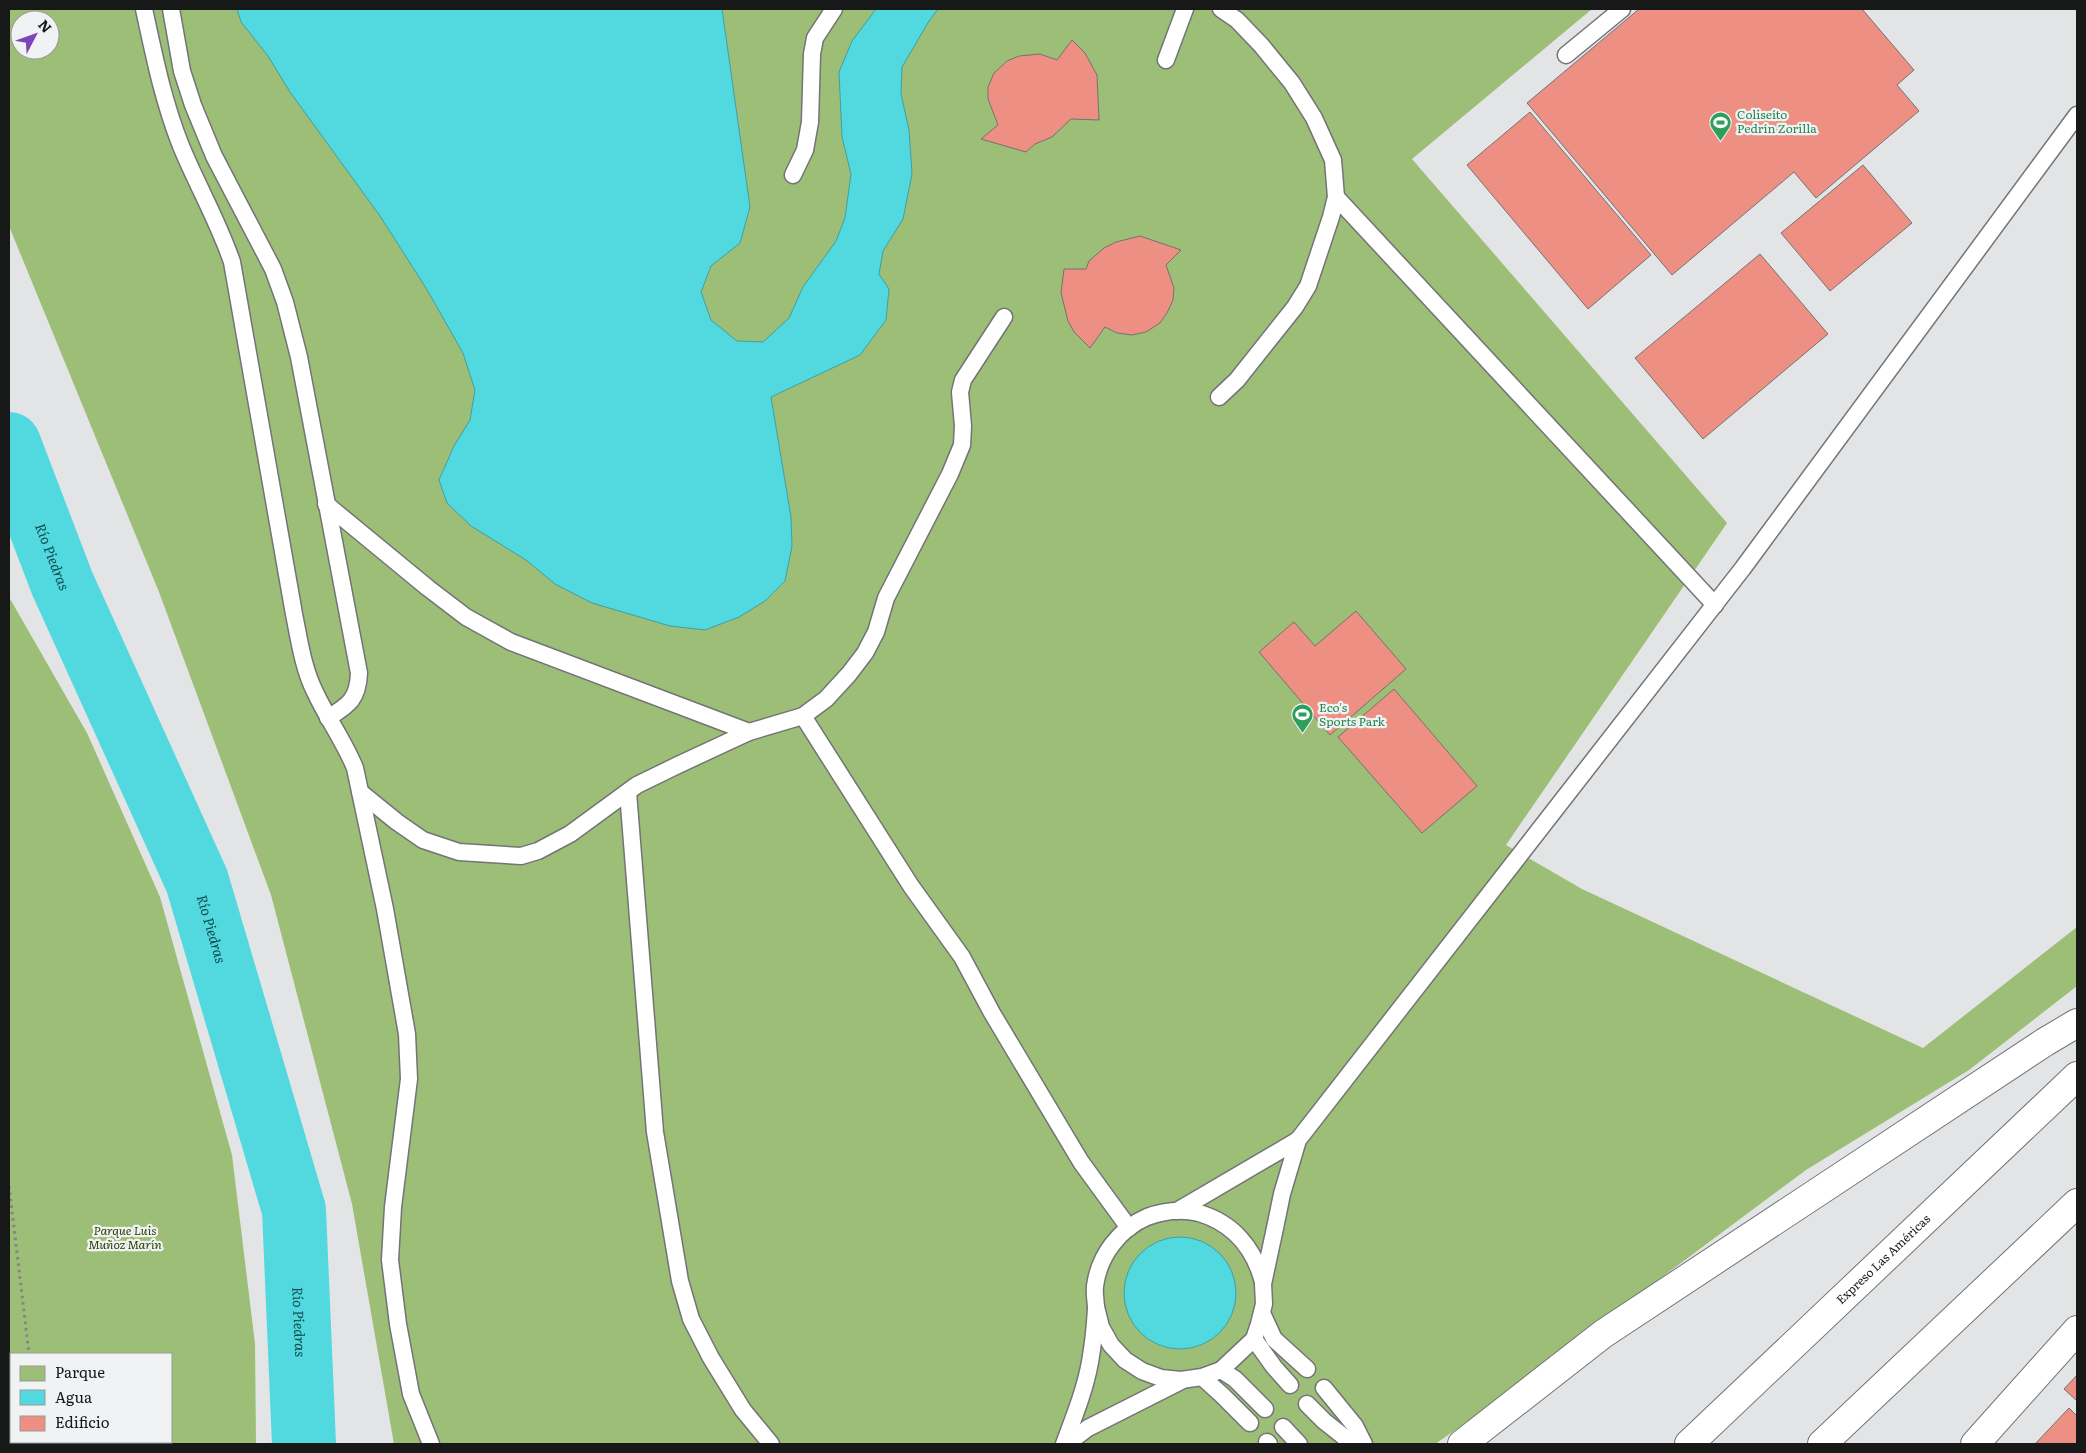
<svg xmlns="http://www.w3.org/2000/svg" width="2086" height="1453" font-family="Literata,serif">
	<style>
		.green { fill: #9dbe76; fill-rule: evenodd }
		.water { fill: #51d9df; stroke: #409fa3 }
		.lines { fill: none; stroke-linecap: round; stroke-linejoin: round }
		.river { stroke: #51d9df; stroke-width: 64 }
		.building { fill: #ee8f84; stroke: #747271 }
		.service-casing { stroke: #727475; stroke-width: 19 }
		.motorway-casing { stroke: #727475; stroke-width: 30 }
		.path { stroke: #838485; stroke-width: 3; stroke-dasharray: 2.5 4; stroke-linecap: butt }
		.service { stroke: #fff; stroke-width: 16 }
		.motorway { stroke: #fff; stroke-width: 28 }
		.labels { text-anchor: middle; stroke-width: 4.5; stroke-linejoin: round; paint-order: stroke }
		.leisure-label { font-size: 12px; fill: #27864d; stroke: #f0f2f3; text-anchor: start }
		.park-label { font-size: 12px; font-style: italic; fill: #2d4305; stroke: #f0f2f3 }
		.street-label { font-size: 12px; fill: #171818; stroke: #f0f2f3 }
		.water-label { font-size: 14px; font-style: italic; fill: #114d4f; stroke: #f0f2f3 }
	</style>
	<rect width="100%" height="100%" fill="#e3e4e6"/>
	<g class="green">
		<path d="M9 9H1592L1412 159 1727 523 1506 845 1582 889 1923 1048 2077 927V986L1969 1070 1806 1170 1470 1420 1435 1444H394L352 1204 271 895 159 592 9 226ZM20 20H50V50H20Z"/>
		<path d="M9 597 87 733 160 897 232 1155 255 1344 256 1444H9ZM11 1354H171V1442H11Z"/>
	</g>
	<g class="water">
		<path d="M237 9H722L750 207 740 243 711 266 701 292 711 320 737 341 763 342 789 318 803 287 836 241 845 218 851 174 842 137 839 72 852 41 876 9H938L929 21 902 67 901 94 909 130 912 174 903 219 883 251 879 274 889 289 886 320 860 355 771 397 791 517 792 546 785 581 765 601 739 617 705 630 670 626 592 603 555 584 526 560 471 526 447 503 439 480 454 446 470 420 475 390 463 353 426 288 380 216 290 92 268 56 241 22Z"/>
		<circle cx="1180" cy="1293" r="56"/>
	</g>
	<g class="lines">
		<path class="river" id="s1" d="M9 444 62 583 197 881 294 1210 304 1444"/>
	</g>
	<g class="building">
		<path d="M1639 9H1862L1914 70 1897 85 1919 111 1816 198 1794 172 1672 275 1527 103Z"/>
		<path d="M1072 40 1085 53 1097 75 1099 120 1071 119 1052 137 1035 144 1026 152 981 139 998 125 988 99V87L994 73 1007 61 1019 56 1040 54 1057 60Z"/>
		<path d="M1530 112 1651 255 1588 309 1467 165Z"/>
		<path d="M1863 165 1912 223 1830 291 1781 233Z"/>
		<path d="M1140 236 1181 250 1166 265 1174 288 1173 300 1167 313 1160 323 1146 332 1132 335 1117 333 1105 327 1090 348 1074 332 1068 321 1061 293 1064 269H1086L1089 261 1104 248 1116 242Z"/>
		<path d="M1760 254 1828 334 1703 439 1635 358Z"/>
		<path d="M1356 611 1406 669 1330 735 1259 652 1294 622 1315 646Z"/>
		<path d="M1394 689 1477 786 1422 833 1338 737Z"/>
		<path d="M2077 1375V1401L2064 1389Z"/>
		<path d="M2069 1408 2077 1416V1444H2035Z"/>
	</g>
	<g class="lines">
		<defs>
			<g id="service">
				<path d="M144 9C154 55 163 101 181 146 197 185 218 221 232 262L294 614C299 639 303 668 315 692 327 718 344 741 355 768L385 909 407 1034 409 1079 393 1207 390 1260 398 1324 411 1394 431 1444"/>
				<path d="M171 9 182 71 193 105 214 156 273 269 285 302 299 357 359 673C358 699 349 705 328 718"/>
				<path d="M1566 55 1622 9"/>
				<path d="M1166 60 1185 9"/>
				<path d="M793 175 805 150 810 122 812 54 815 38 834 9"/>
				<path d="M1336 197 1715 605"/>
				<path d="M1219 397 1237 380 1295 307 1308 286 1331 217 1336 197 1333 160 1314 118 1292 83 1261 45 1237 20 1221 9"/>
				<path d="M326 504 428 588 466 617 511 642 749 732"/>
				<path d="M803 716 911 886 962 957 992 1013 1081 1162 1129 1228"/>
				<path d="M360 792 397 822 423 840 459 852 521 856 538 851 570 834 637 785 678 765 749 732 803 716 826 699 849 674 865 653 876 632 886 598 950 474 962 445 963 426 960 392 963 380 1004 317"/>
				<path d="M628 792 655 1132 680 1281 691 1319 711 1358 743 1410 771 1444"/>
				<path d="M1177 1211 1298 1140"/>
				<path d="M1096 1307 1101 1327 1111 1345 1125 1360 1142 1371 1161 1378 1181 1380 1202 1377 1221 1370 1254 1339 1259 1324 1264 1304 1263 1284 1275 1228 1282 1194 1298 1140 1743 568 2077 115"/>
				<path d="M1262 1313 1274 1339 1307 1369"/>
				<path d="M1254 1339 1274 1367 1290 1385"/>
				<path d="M1221 1370 1235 1379 1265 1409"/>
				<path d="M1202 1377 1222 1395 1250 1423"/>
				<path d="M1324 1388 1355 1426 1364 1444"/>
				<path d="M1307 1404 1324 1421 1353 1444"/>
				<path d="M1283 1427 1299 1444"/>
				<path d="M1267 1442 1269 1444"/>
				<path d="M1064 1444C1074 1417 1085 1390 1090 1362 1093 1345 1095 1326 1096 1309 1096 1301 1094 1294 1095 1286 1099 1256 1119 1229 1147 1217 1163 1211 1182 1209 1199 1213 1233 1223 1254 1248 1263 1282"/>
				<path d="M1067 1444 1088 1428 1181 1381"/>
			</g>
			<g id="motorway">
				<path d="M1462 1444 1603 1334 2045 1042 2077 1023"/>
				<path id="s2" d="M1689 1444 2077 1076"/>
				<path d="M1822 1444 2077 1203"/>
				<path d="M1975 1444 2077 1330"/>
			</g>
		</defs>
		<use href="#service" class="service-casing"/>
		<use href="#motorway" class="motorway-casing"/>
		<g class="path">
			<path d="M9 1186 29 1354"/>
			<path d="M39 1442 40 1444"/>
		</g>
		<use href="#service" class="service"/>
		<use href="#motorway" class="motorway"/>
	</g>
	<defs>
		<symbol id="stadium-pin" viewBox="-11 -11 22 30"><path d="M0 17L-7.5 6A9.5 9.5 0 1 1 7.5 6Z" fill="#2e9e5b" stroke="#f0f2f3"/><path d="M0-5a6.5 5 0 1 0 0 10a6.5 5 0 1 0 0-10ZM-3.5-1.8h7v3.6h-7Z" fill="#fff"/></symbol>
	</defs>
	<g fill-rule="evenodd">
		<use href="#stadium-pin" x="1708" y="110" width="25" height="34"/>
		<use href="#stadium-pin" x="1290" y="702" width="25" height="34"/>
	</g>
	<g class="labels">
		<g class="leisure-label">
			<text x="1737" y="119">Coliseíto<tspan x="1737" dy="14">Pedrín Zorilla</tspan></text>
			<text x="1319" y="712">Eco's<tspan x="1319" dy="14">Sports Park</tspan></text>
		</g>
		<g class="park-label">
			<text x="125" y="1235">Parque Luis<tspan x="125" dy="14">Muñoz Marín</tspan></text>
		</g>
		<g class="street-label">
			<text dy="4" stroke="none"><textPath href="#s2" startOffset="268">Expreso Las Américas</textPath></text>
		</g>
		<g class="water-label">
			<text dy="5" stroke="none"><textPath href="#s1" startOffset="121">Río Piedras</textPath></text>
			<text dy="5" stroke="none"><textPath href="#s1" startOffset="526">Río Piedras</textPath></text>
			<text dy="5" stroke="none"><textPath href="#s1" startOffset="931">Río Piedras</textPath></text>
		</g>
	</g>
	<rect width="2086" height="1453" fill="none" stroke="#171818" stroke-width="20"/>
	<rect x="10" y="1353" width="162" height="90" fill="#f0f2f3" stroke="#999b9b"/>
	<rect x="20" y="1366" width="25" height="15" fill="#9dbe76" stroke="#999b9b"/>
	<text x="55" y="1378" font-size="15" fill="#171818">Parque</text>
	<rect x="20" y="1390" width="25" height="15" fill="#51d9df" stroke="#999b9b"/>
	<text x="55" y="1403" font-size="15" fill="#171818">Agua</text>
	<rect x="20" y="1416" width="25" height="15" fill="#ee8f84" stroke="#999b9b"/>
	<text x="55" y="1428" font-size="15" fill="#171818">Edificio</text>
	<g transform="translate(35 35) rotate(49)"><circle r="24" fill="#f0f2f3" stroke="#999b9b"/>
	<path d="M0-4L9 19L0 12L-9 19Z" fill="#7e45bb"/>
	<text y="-8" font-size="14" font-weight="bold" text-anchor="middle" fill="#171818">N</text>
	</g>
</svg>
